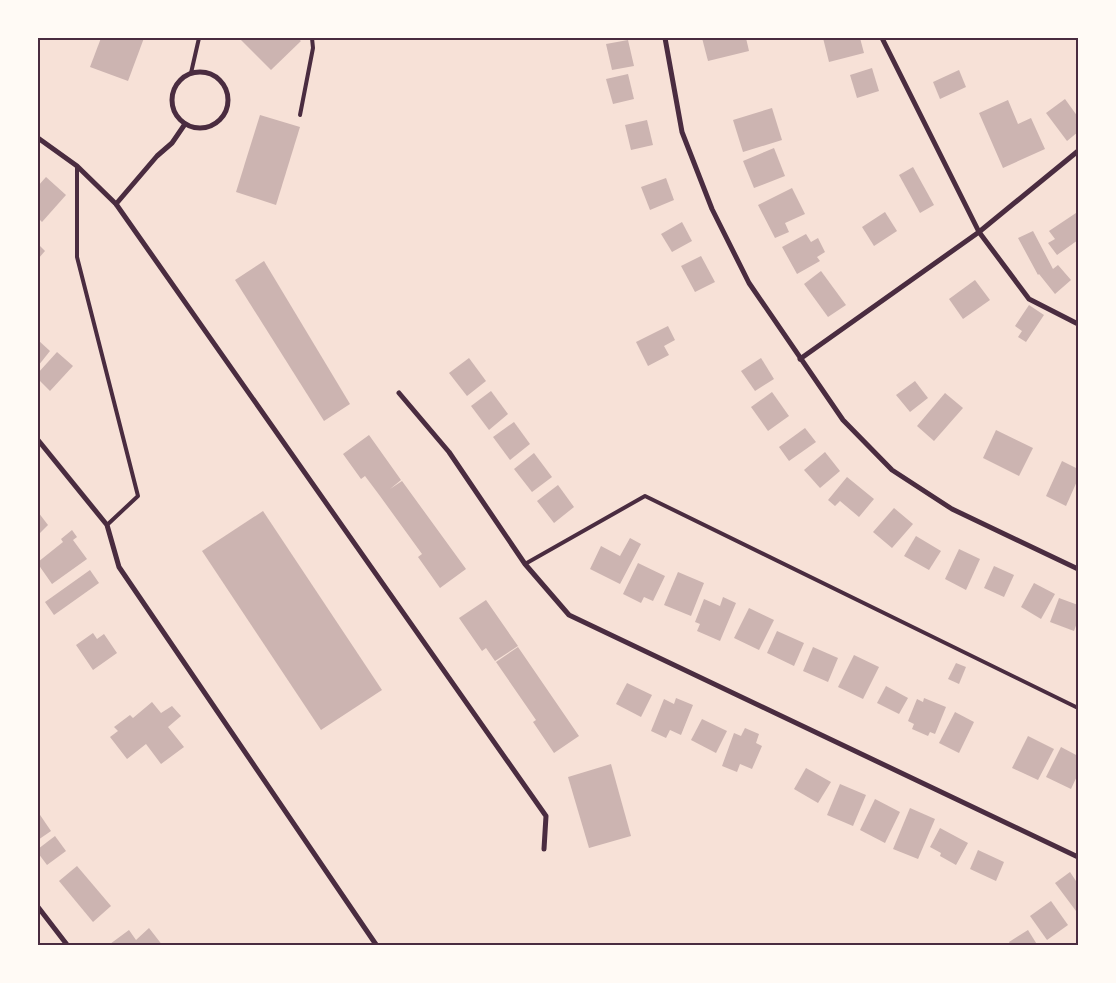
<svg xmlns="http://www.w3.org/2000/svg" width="1116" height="983" font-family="'Playfair Display',serif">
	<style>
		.building { fill: #ccb4b1 }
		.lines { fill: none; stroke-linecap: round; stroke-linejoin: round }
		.service { stroke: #4a2c40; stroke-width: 4 }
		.minor { stroke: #4a2c40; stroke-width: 5 }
		.neatline { fill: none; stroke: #4a2c40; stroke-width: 2 }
	</style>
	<rect width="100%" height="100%" fill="#f7e1d7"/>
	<g class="building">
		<path d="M101 38H144L128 81 90 67Z"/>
		<path d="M239 38H297L301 41 271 70Z"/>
		<path d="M702 38H746L749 51 708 61Z"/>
		<path d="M823 38H860L864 53 829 62Z"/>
		<path d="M628 40 634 66 612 70 606 44Z"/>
		<path d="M872 68 879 91 857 98 850 75Z"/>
		<path d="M959 70 966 87 940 99 933 82Z"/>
		<path d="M628 74 634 99 613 104 606 79Z"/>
		<path d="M1065 99 1078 117V132L1067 141 1046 113Z"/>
		<path d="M1008 100 1018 124 1031 118 1045 149 1003 168 979 113Z"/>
		<path d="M772 108 782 140 743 152 733 120Z"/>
		<path d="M260 115 300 127 276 205 236 192Z"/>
		<path d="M647 120 653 145 631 150 625 125Z"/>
		<path d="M774 148 785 176 754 188 743 161Z"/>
		<path d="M913 167 934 205 920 213 899 175Z"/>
		<path d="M46 177 66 195 42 222 38 218V186Z"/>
		<path d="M666 178 674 200 650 210 641 187Z"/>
		<path d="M792 188 805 214 785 223 789 232 775 238 758 205Z"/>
		<path d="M885 212 897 231 874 246 862 227Z"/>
		<path d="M1076 213 1078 217V240L1057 255 1048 243 1055 239 1049 231Z"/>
		<path d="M682 222 692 241 672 252 661 234Z"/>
		<path d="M1033 231 1053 269 1058 265 1071 280 1055 294 1039 274 1038 275 1018 238Z"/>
		<path d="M806 234 811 242 818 238 825 252 817 257 820 261 797 274 782 247Z"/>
		<path d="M38 244 45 251 38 259Z"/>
		<path d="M701 256 715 282 695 292 681 266Z"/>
		<path d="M264 261 350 404 324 421 235 280Z"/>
		<path d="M821 271 846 305 828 317 804 284Z"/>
		<path d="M975 280 990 300 963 319 949 299Z"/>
		<path d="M1029 305 1044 315 1026 342 1018 337 1022 331 1015 326Z"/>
		<path d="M668 326 675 340 664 346 669 355 648 366 636 342Z"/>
		<path d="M38 340 50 351 38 366Z"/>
		<path d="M57 352 73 366 50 391 38 379V373Z"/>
		<path d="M469 358 486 381 467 396 449 373Z"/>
		<path d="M761 358 774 379 755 391 741 371Z"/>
		<path d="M915 381 928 398 910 412 896 395Z"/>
		<path d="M491 391 508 414 489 430 471 406Z"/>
		<path d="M772 392 789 416 768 431 751 407Z"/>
		<path d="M945 393 963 408 934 441 917 426Z"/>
		<path d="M514 422 530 444 510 460 493 437Z"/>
		<path d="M805 428 816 442 789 461 779 447Z"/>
		<path d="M996 430 1033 448 1019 476 983 458Z"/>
		<path d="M369 435 401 480 390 489 402 481 466 569 440 588 418 557 422 554 380 496 386 491 380 496 365 476 361 479 343 454Z"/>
		<path d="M825 452 840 471 820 488 804 470Z"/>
		<path d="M534 453 552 477 532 492 514 469Z"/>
		<path d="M1062 461 1078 469V479L1066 506 1046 496Z"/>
		<path d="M847 477 874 499 859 517 840 501 835 506 828 500Z"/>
		<path d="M558 485 574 507 554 523 537 501Z"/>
		<path d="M894 508 913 524 892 548 873 532Z"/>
		<path d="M263 511 382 690 321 730 202 551Z"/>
		<path d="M38 512 48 525 38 535Z"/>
		<path d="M72 530 77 537 73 540 87 559 52 584 38 564V562L63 542 61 539Z"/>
		<path d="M916 536 941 551 929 570 904 556Z"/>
		<path d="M630 538 641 544 620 584 590 569 601 546 620 556Z"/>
		<path d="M959 549 980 559 966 590 945 579Z"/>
		<path d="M638 563 665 576 653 601 644 597 641 603 623 594Z"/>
		<path d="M994 566 1014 575 1004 597 984 588Z"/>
		<path d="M90 570 99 583 54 615 45 602Z"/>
		<path d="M678 572 704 583 691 616 664 605Z"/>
		<path d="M1034 583 1055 594 1041 619 1021 607Z"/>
		<path d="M723 597 736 603 720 641 697 631 700 624 695 622 704 599 720 606Z"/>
		<path d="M1059 598 1078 605V620L1074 631 1050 622Z"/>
		<path d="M486 600 518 646 495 661 486 648 482 651 459 618Z"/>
		<path d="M749 608 774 620 759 650 734 638Z"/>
		<path d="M777 631 804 643 794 666 767 653Z"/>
		<path d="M93 633 97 639 104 634 117 653 93 670 76 645Z"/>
		<path d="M518 647 579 736 554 753 533 722 536 720 496 662Z"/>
		<path d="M813 647 838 658 828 682 803 671Z"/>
		<path d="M854 655 879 667 863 699 838 687Z"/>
		<path d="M956 663 966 667 959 684 948 679Z"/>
		<path d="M627 683 652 695 641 717 616 704Z"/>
		<path d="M886 686 908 698 899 714 877 703Z"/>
		<path d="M676 698 693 705 681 735 670 730 666 738 651 731 664 699 674 704Z"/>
		<path d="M924 698 946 707 935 734 930 732 928 736 912 729 914 724 908 721 917 699 923 702Z"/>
		<path d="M152 702 161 713 172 706 181 716 168 727 184 747 161 764 146 744 127 759 110 737 118 731 114 727 130 715 133 718Z"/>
		<path d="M955 712 974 722 959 753 939 743Z"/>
		<path d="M702 719 727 731 716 753 691 740Z"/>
		<path d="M745 728 759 734 756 743 762 746 752 769 740 764 737 772 722 766 734 733 741 736Z"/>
		<path d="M1028 736 1054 749 1038 780 1012 768Z"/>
		<path d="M1061 747 1078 756V774L1071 789 1046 777Z"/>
		<path d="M611 764 631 836 589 848 568 777Z"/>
		<path d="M806 768 831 782 818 803 794 789Z"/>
		<path d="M840 784 866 795 853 826 827 815Z"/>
		<path d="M875 799 900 812 885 843 860 830Z"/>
		<path d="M910 808 935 819 918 859 893 849Z"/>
		<path d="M38 812 51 831 38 840Z"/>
		<path d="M940 828 968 843 956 865 940 856 941 853 930 847Z"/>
		<path d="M55 836 66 851 47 865 38 853V849Z"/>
		<path d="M978 850 1004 862 996 881 970 869Z"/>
		<path d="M77 866 111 906 93 922 59 881Z"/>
		<path d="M1070 872 1078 884V910L1076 911 1055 883Z"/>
		<path d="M1051 901 1068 925 1047 940 1030 916Z"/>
		<path d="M149 928 163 946H111L110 944 129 930 136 940Z"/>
		<path d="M1028 930 1038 946H1011L1009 942Z"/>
	</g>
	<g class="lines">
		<g class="service">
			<path d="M191 73 199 38"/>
			<path d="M300 115 313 48 312 38"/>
			<path d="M77 166V257L138 496 107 525"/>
			<path d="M525 564 645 496 1078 708"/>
		</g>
		<g class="minor">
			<path d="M665 38 682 132 712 209 749 283 843 420 892 470 952 509 1078 569"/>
			<path d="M882 38 979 232 1029 299 1078 324"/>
			<circle cx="200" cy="100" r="28"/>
			<path d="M38 138 77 166 116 204 546 816 544 849"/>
			<path d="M116 204 157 156 172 143 185 124"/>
			<path d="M800 359 979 232 1078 151"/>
			<path d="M399 393 449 452 525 564 569 615 1078 857"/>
			<path d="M38 440 107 525 119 567 377 946"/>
			<path d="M38 907 68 946"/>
		</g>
	</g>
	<rect width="1116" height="983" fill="none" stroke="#fffaf5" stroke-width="78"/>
	<rect x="39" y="39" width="1038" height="905" class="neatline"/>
</svg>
